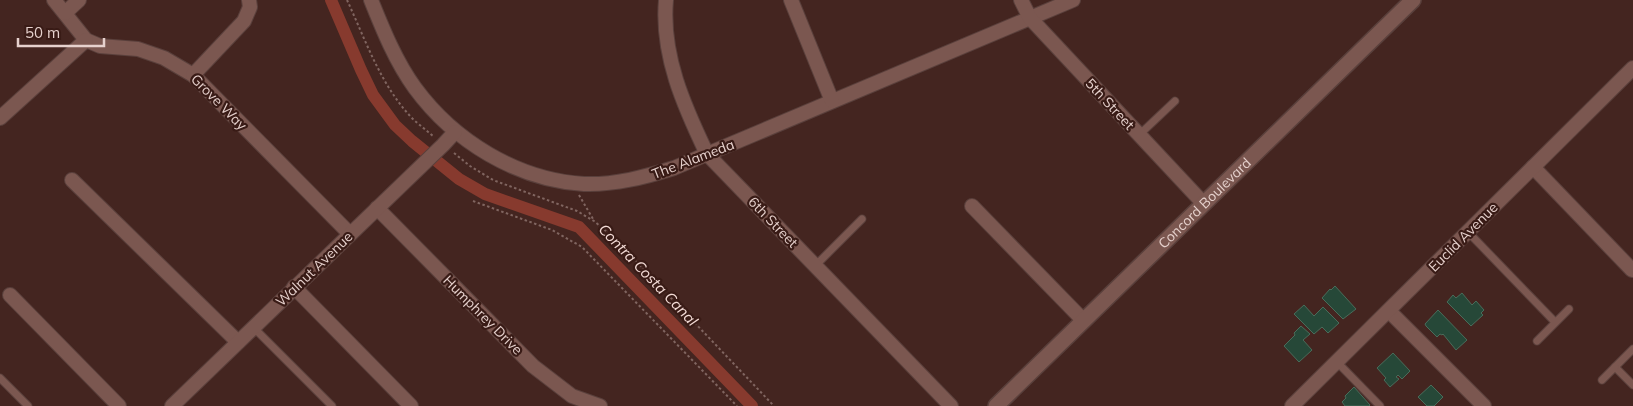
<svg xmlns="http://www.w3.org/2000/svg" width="1633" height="406" font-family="Mulish,sans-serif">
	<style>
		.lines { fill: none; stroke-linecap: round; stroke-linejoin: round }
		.canal { stroke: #873a2e; stroke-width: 12 }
		.building { fill: #264838; stroke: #496c5a }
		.service-casing { stroke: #5a403c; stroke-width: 9 }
		.minor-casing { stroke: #5a403c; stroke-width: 16 }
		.tertiary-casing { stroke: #5a403c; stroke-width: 18 }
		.path { stroke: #806560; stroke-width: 2; stroke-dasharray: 2.5 2.5; stroke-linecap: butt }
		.service { stroke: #7b5750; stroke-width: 7 }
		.minor { stroke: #7b5750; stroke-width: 14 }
		.tertiary { stroke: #7b5750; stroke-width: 15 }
		.labels { text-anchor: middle; stroke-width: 4.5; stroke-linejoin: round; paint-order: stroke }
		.street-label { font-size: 14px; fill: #e6d1cd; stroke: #391b16 }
		.water-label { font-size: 15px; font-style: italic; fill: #f3dbd6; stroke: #391b16 }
	</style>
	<rect width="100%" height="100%" fill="#442520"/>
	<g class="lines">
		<path class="canal" d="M331 0 361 70 373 95 395 125 412 141 459 179 485 194 579 227 752 406"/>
	</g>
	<g class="building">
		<path d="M1335 286 1356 309 1343 319 1322 298 1330 289 1331 290Z"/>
		<path d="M1462 293 1472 305 1476 301 1484 310 1481 313 1483 315 1471 326 1447 302 1453 295 1456 298Z"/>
		<path d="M1304 305 1314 316 1323 307 1339 323 1328 333 1322 327 1314 334 1294 314Z"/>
		<path d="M1438 310 1467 340 1456 350 1443 334 1442 335 1440 334 1437 337 1426 326 1425 324Z"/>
		<path d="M1301 326 1310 334 1303 340 1312 350 1299 362 1284 346 1295 335 1294 333Z"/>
		<path d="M1393 353 1410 371 1402 379 1398 375 1396 377 1399 379 1390 387 1384 380 1386 378 1377 368Z"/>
		<path d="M1431 385 1443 397 1434 406H1427L1418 397Z"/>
		<path d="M1354 387 1370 405 1369 406H1345L1342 402 1346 398 1345 396Z"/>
	</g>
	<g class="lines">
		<defs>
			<g id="service">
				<path d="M1139 135 1175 101"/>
				<path d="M1468 232 1555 322"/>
				<path d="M815 266 862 219"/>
				<path d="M253 327 332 406"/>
				<path d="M1537 341 1569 309"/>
				<path d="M1633 349 1615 367 1633 385"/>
				<path d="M1337 362 1380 406"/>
				<path d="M0 378 28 406"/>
				<path d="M1602 380 1615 367"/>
			</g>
			<g id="minor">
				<path d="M54 0 86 40 100 46 138 49 164 58 193 75 350 234"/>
				<path d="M371 0C383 30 396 62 415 88 454 141 517 180 584 184 615 185 645 177 674 168L1073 0"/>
				<path d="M666 0C661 55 684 106 707 154L951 406"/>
				<path d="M791 0 832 101"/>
				<path d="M1021 0 1030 18 1204 204"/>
				<path d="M65 13 79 0"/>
				<path d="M193 75 244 21 250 7 249 0"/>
				<path d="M0 118 86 40"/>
				<path d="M1533 167 1632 270"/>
				<path d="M72 180 238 342"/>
				<path d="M972 206 1083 320"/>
				<path d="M377 208 533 366 572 396 600 406"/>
				<path d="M294 287 411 406"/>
				<path d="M10 295 119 406"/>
				<path d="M1389 311 1484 406"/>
				<path d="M172 406 443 145 455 132"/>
				<path d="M1292 406 1633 68"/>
			</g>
			<g id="tertiary">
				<path id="s1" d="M996 406 1413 0"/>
			</g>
		</defs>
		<use href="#service" class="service-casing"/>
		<use href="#minor" class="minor-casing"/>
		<use href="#tertiary" class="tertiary-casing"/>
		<g class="path">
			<path d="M347 0C366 41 382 89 415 121 421 126 427 131 433 136"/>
			<path d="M454 153 470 166 493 180 577 211 594 221 612 236 774 406"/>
			<path d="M579 195 593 219"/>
			<path d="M473 201 552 230 582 247 737 406"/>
		</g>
		<use href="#service" class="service"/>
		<use href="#minor" class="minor"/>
		<use href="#tertiary" class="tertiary"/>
	</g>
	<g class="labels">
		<g class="street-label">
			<text transform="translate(219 102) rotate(45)" y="5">Grove Way</text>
			<text transform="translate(1110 104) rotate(47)" y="5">5th Street</text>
			<text transform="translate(693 159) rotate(-21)" y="5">The Alameda</text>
			<text dy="5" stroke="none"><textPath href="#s1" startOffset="291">Concord Boulevard</textPath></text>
			<text transform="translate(773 222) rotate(46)" y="5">6th Street</text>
			<text transform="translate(1463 237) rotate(-45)" y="5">Euclid Avenue</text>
			<text transform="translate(314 269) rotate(-44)" y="5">Walnut Avenue</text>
			<text transform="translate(483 315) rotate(45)" y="5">Humphrey Drive</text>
		</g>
		<g class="water-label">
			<text transform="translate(648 275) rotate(46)" y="5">Contra Costa Canal</text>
		</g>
	</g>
	<path d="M18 38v8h86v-8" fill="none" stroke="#e6d1cd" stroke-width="2.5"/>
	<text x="25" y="38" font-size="15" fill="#e6d1cd" stroke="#391b16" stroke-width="4" paint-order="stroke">50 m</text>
</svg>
